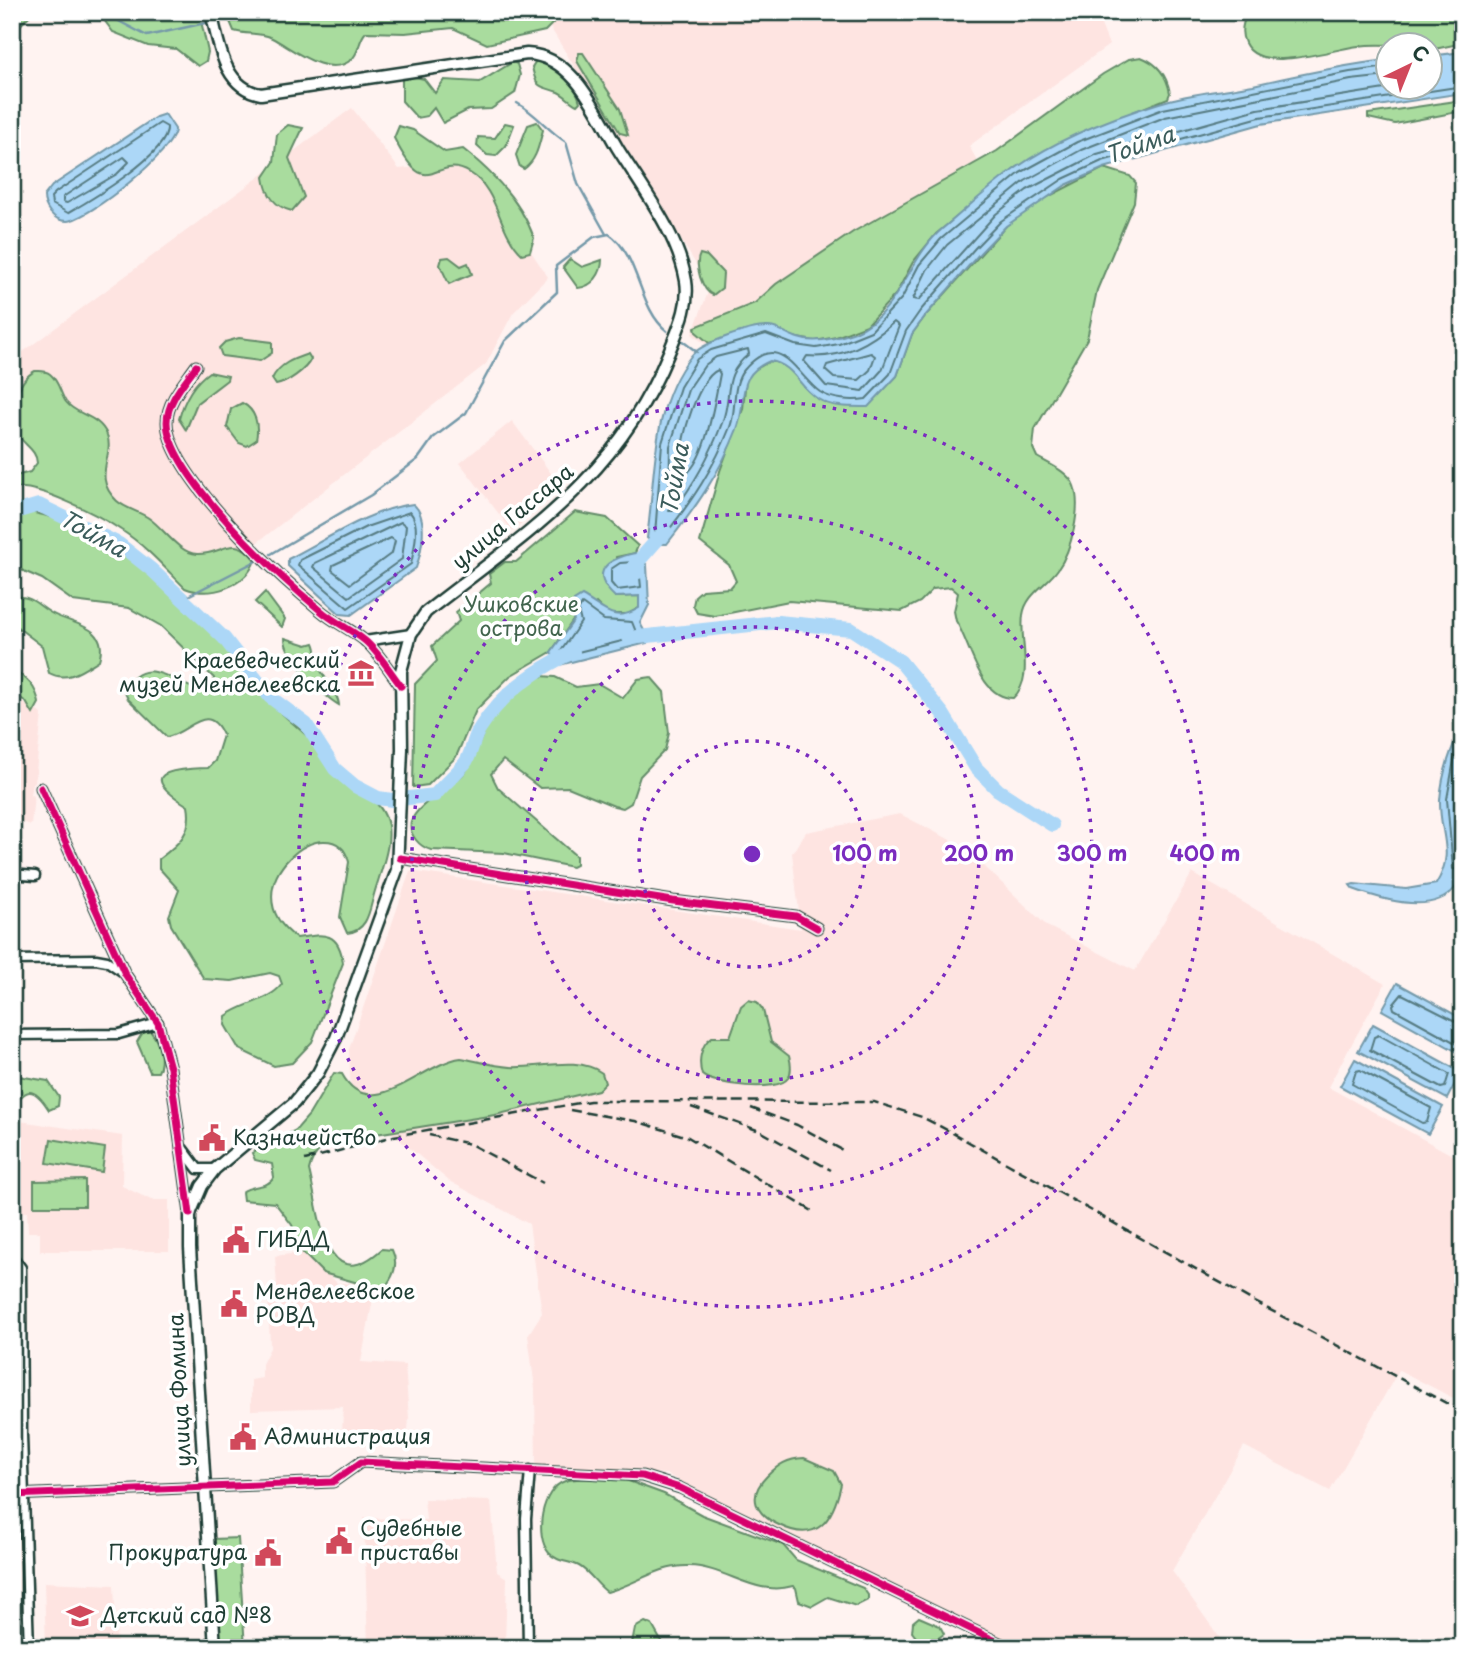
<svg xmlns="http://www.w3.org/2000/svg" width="1475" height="1660" font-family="'Playpen Sans',sans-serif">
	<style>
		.built { fill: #fee4e1 }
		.green { fill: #a9dc9e; stroke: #648c69; stroke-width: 2 }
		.water { fill: #acd7f7; stroke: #7499a9; stroke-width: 2 }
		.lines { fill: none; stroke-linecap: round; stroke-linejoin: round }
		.shore { stroke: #577b82; stroke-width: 2 }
		.stream { stroke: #7499a9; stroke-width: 2.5 }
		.river { stroke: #acd7f7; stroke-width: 14 }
		.minor-casing { stroke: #1f3d34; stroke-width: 13 }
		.major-casing { stroke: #1f3d34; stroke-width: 15 }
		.minor { stroke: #fff; stroke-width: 8 }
		.major { stroke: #fff; stroke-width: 10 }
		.rail { stroke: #1f3d34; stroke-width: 2.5; stroke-dasharray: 10 5; stroke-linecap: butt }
		.cycleway-casing { stroke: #fff; stroke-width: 11 }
		.cycleway { stroke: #d6006c; stroke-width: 7 }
		.ring { fill: none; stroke: #7b2cbf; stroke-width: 3.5; stroke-dasharray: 3.5 7 }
		.labels { text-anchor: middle; stroke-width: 7; stroke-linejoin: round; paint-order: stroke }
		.street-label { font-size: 21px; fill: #1f3d34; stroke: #fff }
		.park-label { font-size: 21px; fill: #42654e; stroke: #fff }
		.poi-label { font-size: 21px; fill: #1f3d34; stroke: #fff; text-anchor: start }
		.water-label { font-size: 23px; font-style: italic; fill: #3b5c5b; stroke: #fff }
		.centre { fill: #7b2cbf; stroke: #fff; stroke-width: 3.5 }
		.ring-label { font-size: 21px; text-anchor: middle; font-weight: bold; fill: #7b2cbf; stroke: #fff; stroke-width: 7; stroke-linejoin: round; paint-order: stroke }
	</style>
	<rect width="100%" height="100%" fill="#fff3f1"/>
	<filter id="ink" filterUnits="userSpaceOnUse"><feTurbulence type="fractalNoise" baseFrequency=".0143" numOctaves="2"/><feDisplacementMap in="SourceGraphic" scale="14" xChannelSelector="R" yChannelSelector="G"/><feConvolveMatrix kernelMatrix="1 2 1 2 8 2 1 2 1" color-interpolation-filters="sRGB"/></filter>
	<g filter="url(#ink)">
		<g class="built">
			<path d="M545 12H1096L1109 45 969 146 983 171 722 341 705 344 692 334 710 287 542 14Z"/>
			<path d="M352 108 399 169 470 161 548 277 513 313 486 364 208 581 110 510 12 369V360Z"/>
			<path d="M512 421 562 488 512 531 460 463Z"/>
			<path d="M12 697 42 714 35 782 32 783 30 795 34 796 31 825 12 819Z"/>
			<path d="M900 814 964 847 1047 926 1135 971 1192 873 1385 984 1328 1087 1463 1161V1403L1399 1370 1330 1491 1244 1446 1172 1571 1227 1648H1020L666 1474 536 1469 535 1389 528 1335 542 1313 529 1224 449 1181 351 1099 349 1049 410 871 801 929 792 853 806 832Z"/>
			<path d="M12 1120 123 1136 122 1186 151 1200H169V1251H40V1232H28L27 1212 12 1211Z"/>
			<path d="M307 1252 337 1283 370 1284 372 1304 361 1362 405 1365 409 1418 407 1441 342 1439 343 1407 251 1410V1380L262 1378V1364L270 1348 268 1288 277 1287 275 1256Z"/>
			<path d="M424 1499 491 1501 497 1572 507 1578 505 1646 508 1648H368L364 1518 426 1520Z"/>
			<path d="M44 1582 114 1585 117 1648H46Z"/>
		</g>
		<g class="green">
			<path d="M12 12H33L12 34Z"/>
			<path d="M98 12H199L208 52 206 61 198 66 176 49 148 46 113 32Z"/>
			<path d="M226 12H564L545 31 487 44 453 28 405 33 366 32C358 40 360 53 351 60 327 79 292 48 272 38 260 32 246 35 234 31Z"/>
			<path d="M1248 12H1320L1342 17 1361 12H1463V43L1430 50V46C1407 46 1387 44 1367 45 1338 46 1261 77 1245 43 1240 33 1243 21 1248 12Z"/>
			<path d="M579 53H583L620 109 628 135 620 133 577 61Z"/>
			<path d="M1141 57C1157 63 1167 76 1170 93L1168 98 1074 136 1016 168 936 234 913 262 896 294 867 325 836 337 815 341 797 338 766 327 709 343 696 332 695 327 755 303 776 284 853 232 997 151 1103 74 1129 59Z"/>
			<path d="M537 59C555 67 575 81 580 102L577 105C570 102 565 95 558 92 539 85 537 90 532 67Z"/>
			<path d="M513 62 517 64 520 75 515 93 491 109 468 110 443 123 434 108 427 116 417 118 402 101V79L406 75 424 79 435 93 444 80 480 82Z"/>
			<path d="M1463 100V111L1395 124 1368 118V114Z"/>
			<path d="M537 122 543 130C539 144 537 160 524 169L520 167 516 155 528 125Z"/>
			<path d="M505 123 514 125 506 146 496 156 487 155 477 146 478 137 495 138Z"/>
			<path d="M288 125 303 128 289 158 304 197 292 211C275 207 266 194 264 177L274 162 277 134Z"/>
			<path d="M399 126 413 130 445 152 463 149C492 172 522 203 534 238L530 252 522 254C498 232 499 190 470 173 433 151 429 208 394 138Z"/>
			<path d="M1104 168 1130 176 1136 183 1134 202 1097 290 1087 339 1035 429 1033 448 1037 457C1049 464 1069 472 1074 486 1082 508 1071 551 1058 569 1047 585 1026 594 1023 615 1019 641 1035 678 1013 698 979 698 971 645 956 621L954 611 958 593 951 587 933 589 920 602 902 611 789 601 715 616 697 613 693 605 695 596 702 590 730 588 736 581 729 565 700 542 720 471 743 409 746 378 751 372 770 361 779 363 790 368 827 403 868 406 897 376 912 334 926 315 1006 226 1034 204Z"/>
			<path d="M700 254 707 256 723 273 722 288 713 295C702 291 694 265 700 254Z"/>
			<path d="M449 257 461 266 468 263 472 274 449 284 440 265 442 258Z"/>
			<path d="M570 259 582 267 602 260C602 274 592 287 578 288L563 267Z"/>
			<path d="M239 338 272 342V353L260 361 222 356 219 348 225 342Z"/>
			<path d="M308 354 311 359C306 370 287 383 276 385L272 379C279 364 293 359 308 354Z"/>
			<path d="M35 371C41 371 45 370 50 374 59 381 60 393 66 402 77 416 99 415 107 435 115 456 91 477 117 501 126 509 141 512 150 519 164 529 179 553 197 554 223 555 234 532 255 560 246 587 210 598 185 588 165 568 145 545 121 530 102 517 33 481 12 489V477L30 472 37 463C37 449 21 444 16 431 9 412 17 380 35 371Z"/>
			<path d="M209 372 228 376 227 380 197 403 186 430 179 419C184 400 192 384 209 372Z"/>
			<path d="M242 403C256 410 259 425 256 440L247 446 239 443 227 427 231 409Z"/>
			<path d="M24 512C83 515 171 585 212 626 228 644 238 664 252 683 268 705 294 722 313 742 320 750 323 761 329 769 346 790 374 791 385 816 396 839 379 874 373 898 369 914 366 931 347 933L340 917 349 862C333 801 224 887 297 938 323 934 339 930 343 963L312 1042 292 1063 274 1066 239 1049 225 1025 226 1016C243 1003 270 1001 282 984L279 976 270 973 232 981 204 979 171 925 169 916 179 890 159 868V859C179 844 193 832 188 806 135 773 169 769 208 768L215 761 223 735C208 701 190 732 167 737L128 699 124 691C146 650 172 685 203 691L212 687 214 678 161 626 129 608 73 601 42 579 12 566V518Z"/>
			<path d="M575 512 607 518 638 546 635 553 616 557 615 597 639 596V608L628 614H607L596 603 574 619 551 652 510 676 476 710 456 757 428 785 413 787 415 684 437 661 432 646 459 621 456 612 491 583 489 574 505 562H516Z"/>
			<path d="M265 592 285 619 282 627 255 602Z"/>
			<path d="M12 596C35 597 34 603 51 613 72 625 110 625 99 660 83 670 67 683 49 673L42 646 12 623Z"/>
			<path d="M285 638 307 645 314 643C318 651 315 657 318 665 324 679 338 692 339 705 324 697 284 655 285 638Z"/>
			<path d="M12 671C28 677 36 687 39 703L33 714 26 702 12 692Z"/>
			<path d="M541 676 555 677 576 687 599 684 623 698 638 679 651 677 664 692 669 733 665 750 640 776 631 803 623 808 614 806 568 787 540 788 503 760 491 774 498 788 576 856V865L572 867 504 853 431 850C420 847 408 835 411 822 417 803 452 788 466 771 474 760 478 745 484 732 494 712 519 682 541 676Z"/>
			<path d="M748 1000 757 1002 763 1010 771 1042 789 1056C791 1063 792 1072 788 1078 778 1093 714 1085 702 1075 698 1062 700 1045 712 1037H730L741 1006Z"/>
			<path d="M143 1032H151C160 1043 164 1060 158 1072H150L137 1042Z"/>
			<path d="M461 1058C477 1061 494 1066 510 1067 538 1069 578 1055 602 1073L605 1083 598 1090 495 1115 332 1141C320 1148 312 1156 309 1170 319 1208 323 1302 382 1249L392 1250C401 1268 389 1289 371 1296L358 1283 323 1273 301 1251 292 1225 275 1203 243 1200 242 1192C252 1184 268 1189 274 1177L272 1164 255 1160 252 1153 296 1130 309 1115 334 1073 342 1074C370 1126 422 1063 461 1058Z"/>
			<path d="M12 1075 48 1081 59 1097 58 1106 49 1110C34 1086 24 1085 12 1113Z"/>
			<path d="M51 1139 105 1148 102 1172 47 1163Z"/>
			<path d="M85 1180V1206H34V1181Z"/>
			<path d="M13 1267 17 1269 19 1380 15 1388Z"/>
			<path d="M804 1458 834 1471 841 1484C833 1521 817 1544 779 1525 755 1514 747 1496 767 1476 779 1464 787 1459 804 1458Z"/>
			<path d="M609 1478 623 1479 664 1494 702 1515 783 1545 796 1560 863 1588 868 1595V1600L856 1606 828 1597 812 1606 799 1601 796 1588 793 1586C754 1597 727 1567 689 1566 658 1565 635 1585 607 1592 597 1585 590 1572 579 1566 569 1561 557 1562 549 1553 534 1536 541 1489 565 1481 578 1477 596 1479 609 1478Z"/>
			<path d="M238 1538 245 1648H219L213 1539Z"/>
			<path d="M919 1617 940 1626 944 1634 934 1641H919L912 1632 913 1622Z"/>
			<path d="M645 1622 652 1625 665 1648H631L635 1628Z"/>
		</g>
		<g class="water">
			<path d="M1463 52V93L1261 124 1104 168 1066 185 1006 226 980 253 926 315 912 334 897 376 868 407C852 407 832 408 818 399 798 387 795 365 770 361 734 376 748 400 737 429 720 473 696 507 667 544H654L647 538C656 476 650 408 691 356 701 343 752 326 769 327 780 328 788 335 798 338 815 344 838 338 855 332 899 314 908 258 942 229 966 209 990 186 1016 168 1057 139 1111 118 1159 103 1189 93 1222 91 1253 85 1297 75 1342 65 1387 60L1388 88H1430V56Z"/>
			<path d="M165 114 175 129C176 150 88 220 67 221 53 221 44 207 44 196L52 186 156 117Z"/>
			<path d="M413 504C429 517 422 550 416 568L351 615 340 614 288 566V559C326 540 370 509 413 504Z"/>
			<path d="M635 553 647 565 649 605 640 623 647 636V643L559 665 551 652 574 620 570 613 574 601 582 596C604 608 613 624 639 608V596L615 597C588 572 607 559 635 553Z"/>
			<path d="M1463 722C1463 751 1469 870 1455 888 1433 916 1380 899 1353 889L1350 885 1354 884 1406 889 1436 884C1456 852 1439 834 1440 800 1442 772 1452 747 1463 722Z"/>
			<path d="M1397 983 1463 1019V1055L1382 1010Z"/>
			<path d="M1373 1024 1461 1072 1447 1099 1358 1051Z"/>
			<path d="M1355 1059 1443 1107 1428 1134 1340 1086Z"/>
		</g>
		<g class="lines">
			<g class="shore">
				<path d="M1388 67 1350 72 1163 109 1077 142 1020 173 941 239 919 265 902 298 871 331 839 344 816 348 795 345 766 334 711 350 697 359 680 387 662 443 655 535 664 536C692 501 714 468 730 427 737 410 731 385 744 370 780 328 796 375 820 392 832 400 852 401 866 399L890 374 906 331 920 311 975 248 1001 221 1063 179 1102 161 1260 117 1463 86"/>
				<path d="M1388 76 1351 80 1165 117 1081 150 1025 181 947 245 927 270 913 299 919 300 996 214 1027 190 1097 154 1258 109 1391 88"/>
				<path d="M160 123 167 127C170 153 89 201 68 213L52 204 51 197 56 192Z"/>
				<path d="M124 157 129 162 117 174 67 203 63 202V197Z"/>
				<path d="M894 322 899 326 882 370 863 391 826 386 804 361 807 356C840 359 870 344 894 322Z"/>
				<path d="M748 349 749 354C721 376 733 395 722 423 710 455 695 483 674 510H669L670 446 688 390 705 365 716 357Z"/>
				<path d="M871 353 875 356 870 370 859 380 834 378 825 370 827 365Z"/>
				<path d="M718 370 720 374C715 398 706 464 683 476 673 457 697 377 718 370Z"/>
				<path d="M410 512C421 524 414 549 411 564L348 608 298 565 300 560 366 527Z"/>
				<path d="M401 522 406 526 402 559 349 597 313 567 315 563Z"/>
				<path d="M391 538 395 541 392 553 350 584 332 570 333 565Z"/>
				<path d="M634 562 639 568 641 587 617 590 611 583V569L620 563Z"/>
				<path d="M582 604 604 620 632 622 638 637 562 656 561 651 581 622 578 611Z"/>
				<path d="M1463 740 1454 760 1447 799 1453 869 1463 871"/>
				<path d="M1463 763 1456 800 1463 852"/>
				<path d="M1463 1025 1402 994 1393 1005 1394 1009 1463 1047"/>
				<path d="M1379 1035 1449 1074 1445 1087 1441 1088 1370 1050 1374 1037Z"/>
				<path d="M1360 1070 1431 1108 1427 1122 1422 1123 1352 1084 1356 1071Z"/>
			</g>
			<g class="stream">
				<path d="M109 12 113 18 147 36 210 22"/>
				<path d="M217 20 254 12"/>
				<path d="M517 103C537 114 547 130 566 142L578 184 606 234"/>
				<path d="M681 340 697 352"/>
				<path d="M271 554 371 495 418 459 433 438 466 413 505 341 557 292 556 266 594 237 609 234C640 255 638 309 667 331"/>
				<path d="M182 599 258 560"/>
			</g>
			<g class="river">
				<path d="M12 513 39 505 119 544 152 570 224 638 270 697 306 724 335 769 355 786 378 798 392 800 435 795C444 784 457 773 465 763 472 754 473 738 480 728 502 693 537 669 573 652"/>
				<path d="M638 572 635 565 665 531"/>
				<path d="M629 638 778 622 851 629 900 661 943 714 976 768 998 790 1052 825"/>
			</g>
			<defs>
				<g id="minor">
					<path d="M196 366C185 382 167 401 167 422 168 475 280 577 320 610 334 622 350 629 364 640 378 651 390 672 401 686"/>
					<path d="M365 641 411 634"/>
					<path d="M41 788 125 974 158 1023 170 1068 190 1214"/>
					<path d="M400 858 673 901 796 916 817 928"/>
					<path d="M12 874 35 876"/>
					<path d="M12 960 96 959 107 961 123 972"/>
					<path d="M12 1035 119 1034 158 1023"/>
					<path d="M183 1149 198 1169H215"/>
					<path d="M12 1256 21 1268 22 1435 29 1648"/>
					<path d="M12 1495 333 1482 361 1462 642 1476 680 1488 1010 1648"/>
					<path d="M528 1648 526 1519 530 1470"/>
				</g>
				<path id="major" d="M211 12C219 43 223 88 261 94L527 54C575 56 597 114 618 149 643 189 678 234 686 281 690 306 678 329 669 352 618 477 527 533 426 612L411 634 401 671 402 749 397 870 336 1038 318 1073 294 1103 215 1169 202 1186 190 1214V1248L215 1648"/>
			</defs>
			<use href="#minor" class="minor-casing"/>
			<use href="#major" class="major-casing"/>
			<use href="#minor" class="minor"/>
			<use href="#major" class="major"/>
			<g class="rail">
				<path d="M691 1107 760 1131 831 1170"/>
				<path d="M751 1108 797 1125 844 1151"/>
				<path d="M570 1110 635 1121 688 1137 814 1212"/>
				<path d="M429 1135 470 1144 543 1183"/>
				<path d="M305 1160 394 1136 590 1101 874 1102 922 1117 949 1131 1255 1302 1463 1412"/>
			</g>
			<defs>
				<g id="cycleway">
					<path d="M196 366C185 382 167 401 167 422 168 475 280 577 320 610 334 622 350 629 364 640 378 651 390 672 401 686"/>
					<path d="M41 788 125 974 158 1023 170 1068 190 1214"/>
					<path d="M400 858 673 901 796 916 817 928"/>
					<path d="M12 1495 333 1482 361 1462 642 1476 680 1488 1010 1648"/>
				</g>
			</defs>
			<use href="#cycleway" class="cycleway-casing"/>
			<use href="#cycleway" class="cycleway"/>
		</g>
	</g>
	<g class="ring">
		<circle cx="752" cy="854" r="113"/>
		<circle cx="752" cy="854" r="227"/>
		<circle cx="752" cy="854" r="340"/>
		<circle cx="752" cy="854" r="453"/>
	</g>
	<defs>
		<symbol id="museum-bare" viewBox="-9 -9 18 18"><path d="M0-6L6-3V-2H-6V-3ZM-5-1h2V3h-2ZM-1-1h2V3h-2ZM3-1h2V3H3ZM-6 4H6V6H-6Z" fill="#d1495b" stroke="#fff" stroke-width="2.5" paint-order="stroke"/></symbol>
		<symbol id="civic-bare" viewBox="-9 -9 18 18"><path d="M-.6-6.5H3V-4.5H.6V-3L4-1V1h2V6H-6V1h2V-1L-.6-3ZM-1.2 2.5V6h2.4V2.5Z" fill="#d1495b" stroke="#fff" stroke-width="2.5" paint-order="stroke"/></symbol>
		<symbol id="school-bare" viewBox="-9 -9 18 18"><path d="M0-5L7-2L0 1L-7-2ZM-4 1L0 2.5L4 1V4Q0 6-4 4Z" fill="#d1495b" stroke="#fff" stroke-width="2.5" paint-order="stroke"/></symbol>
	</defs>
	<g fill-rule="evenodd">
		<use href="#museum-bare" x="342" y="654" width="38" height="38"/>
		<use href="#civic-bare" x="193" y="1119" width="38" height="38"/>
		<use href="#civic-bare" x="217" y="1221" width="38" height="38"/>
		<use href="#civic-bare" x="215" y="1285" width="38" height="38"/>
		<use href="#civic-bare" x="224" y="1418" width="38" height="38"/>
		<use href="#civic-bare" x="320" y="1522" width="38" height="38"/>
		<use href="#civic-bare" x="249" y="1534" width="38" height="38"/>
		<use href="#school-bare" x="61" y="1597" width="38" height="38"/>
	</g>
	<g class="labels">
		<g class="street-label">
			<text transform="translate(513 517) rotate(-40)" y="7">улица Гассара</text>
			<text transform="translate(180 1390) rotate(-93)" y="7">улица Фомина</text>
		</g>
		<g class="park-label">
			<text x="521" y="612">Ушковские<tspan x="521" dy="24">острова</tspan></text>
		</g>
		<g class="poi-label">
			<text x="340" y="668" text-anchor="end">Краеведческий<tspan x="340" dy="24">музей Менделеевска</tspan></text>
			<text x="233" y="1145">Казначейство</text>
			<text x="257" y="1247">ГИБДД</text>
			<text x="255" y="1299">Менделеевское<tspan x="255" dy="24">РОВД</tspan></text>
			<text x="264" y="1444">Администрация</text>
			<text x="360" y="1536">Судебные<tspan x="360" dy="24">приставы</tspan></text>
			<text x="247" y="1560" text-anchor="end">Прокуратура</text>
			<text x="101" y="1623">Детский сад №8</text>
		</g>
		<g class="water-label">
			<text transform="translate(1140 145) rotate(-19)" y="8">Тойма</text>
			<text transform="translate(675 479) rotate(-80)" y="8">Тойма</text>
			<text transform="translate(93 534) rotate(29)" y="8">Тойма</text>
		</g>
	</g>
	<circle cx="752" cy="854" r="10" class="centre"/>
	<g class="ring-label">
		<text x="865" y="861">100 m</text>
		<text x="979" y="861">200 m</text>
		<text x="1092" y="861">300 m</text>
		<text x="1205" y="861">400 m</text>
	</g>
	<rect width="1475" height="1660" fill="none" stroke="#fff" stroke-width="42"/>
	<rect x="21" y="21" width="1433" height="1618" fill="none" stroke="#1f3d34" stroke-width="2.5" filter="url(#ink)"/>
	<g transform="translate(1409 66) rotate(43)"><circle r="33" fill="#ffffff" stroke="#a5b1ae" stroke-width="2"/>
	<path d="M0-5L12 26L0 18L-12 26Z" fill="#d1495b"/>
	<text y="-10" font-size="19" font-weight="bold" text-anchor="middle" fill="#1f3d34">С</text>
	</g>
</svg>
